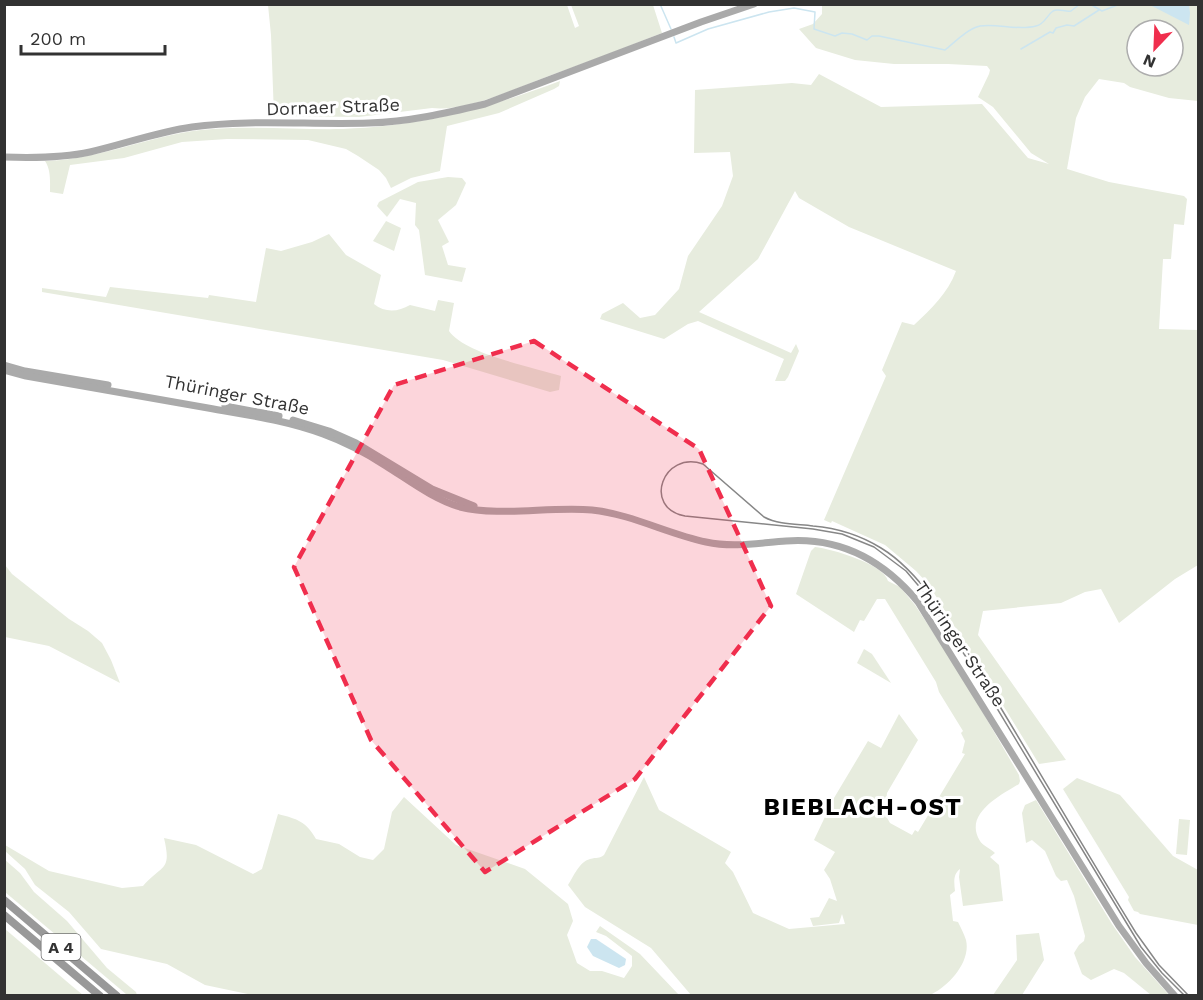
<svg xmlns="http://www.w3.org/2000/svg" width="1203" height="1000" font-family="'Work Sans',sans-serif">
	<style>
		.green { fill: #e7ecde; fill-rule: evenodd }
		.water { fill: #cce5f0 }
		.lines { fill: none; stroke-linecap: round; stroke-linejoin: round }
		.stream { stroke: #cce5f0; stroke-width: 1.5 }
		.major { stroke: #aaa; stroke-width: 7 }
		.highway { stroke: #999; stroke-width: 8 }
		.tram { stroke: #878787; stroke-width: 1.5 }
		.marked { fill: #f02e4d; fill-opacity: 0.2; stroke: #f02e4d; stroke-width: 4.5; stroke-dasharray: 12 8; stroke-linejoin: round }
		.labels { text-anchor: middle; stroke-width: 6; stroke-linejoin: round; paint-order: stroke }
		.shield { fill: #fff; stroke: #707070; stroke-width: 1.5 }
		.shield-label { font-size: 16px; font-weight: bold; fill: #323232 }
		.street-label { font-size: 18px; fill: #323232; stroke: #fff }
		.district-label { font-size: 24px; font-weight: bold; letter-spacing: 1.5px; fill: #000; stroke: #fff }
	</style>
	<rect width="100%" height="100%" fill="#fff"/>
	<g class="green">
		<path d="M268 5H567L575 28 579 26 571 5H653L662 33C624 48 585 63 546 77 515 89 464 112 432 108L359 117 274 116 271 35Z"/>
		<path d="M822 5H1198V101L1169 98 1130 87 1124 83 1099 79 1085 97 1076 118 1067 169 1051 164 1109 182 1184 196 1187 199 1184 225 1174 224 1171 259H1163L1159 329 1198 330V565L1175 579 1119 623 1101 589 1085 592 1061 603 983 611 978 635 1066 760 1039 764 929 585 916 571 885 545 832 521 831 523 824 520 886 376 882 370 902 322 914 325C931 309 948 293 956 271L849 227 799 198 795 191 758 259 699 312 791 353 796 344 799 351 788 377 785 381H775L784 359 698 321 688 324 664 339 600 319 602 314 623 303 640 318 655 315 679 289 688 256 722 206 733 176 730 152 694 153 695 90 792 83 811 85 819 74 881 107 982 104 1028 158 1049 164 1031 153 993 107 978 97 989 74 990 70 987 66 948 64H894L855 60 816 48 799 29 813 24 822 14ZM1137 30H1173V66H1137Z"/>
		<path d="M560 81 559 86 554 89 499 113 447 126 440 171 411 178 391 188 386 178 379 170 358 156 346 149 308 140 227 139 182 142 124 158 70 165 63 194 50 192C50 181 51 170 45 161 98 160 148 136 201 130 248 125 296 130 343 129 422 126 486 109 560 81Z"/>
		<path d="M448 177 462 178 466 183 456 205 438 220 449 242 442 246 448 265 466 268 462 282 425 275 419 230 415 225 416 203 400 199 387 217 377 206 379 202 418 182Z"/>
		<path d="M386 221 401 228 394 251 373 241Z"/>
		<path d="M329 234 346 255 381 275 374 304C385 313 398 312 410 305L435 311 438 300 454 303 449 331C465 354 532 367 561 376L559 390 550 392 443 360 42 292V288L106 297 110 287 208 298 209 295 256 302 266 248 281 251 312 242Z"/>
		<path d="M815 547C832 549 884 564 888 581L900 587 915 605 960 673 1019 775 1020 781 1019 784C1001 795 963 814 980 841 982 845 991 849 995 853L990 857 999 865 1003 901 963 906 959 877 960 869C953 874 954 882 955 891L950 895 953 921 958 922C961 928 964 934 966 940 971 961 950 985 932 994L691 995 651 948 585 907 568 885C574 876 579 862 590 859 597 857 599 859 604 855L644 777 659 810 731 852 725 863 733 872 753 913 789 929 845 924 842 914 839 923 813 926 810 918 819 917 829 898 837 901 830 879 824 870 835 852 814 840 834 798 868 741 881 748 899 714 918 740 887 793 886 802 882 809 890 823 912 835 915 830 918 832 965 754 962 753 965 741 961 733 963 731 939 692 936 682 885 599H877L864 621 860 620 854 632 796 594 811 551Z"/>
		<path d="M5 565 12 574 69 619 88 631 102 643 111 660 120 683 49 646 5 637Z"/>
		<path d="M864 649 872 654 891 683 857 663Z"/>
		<path d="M1077 778 1120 795 1173 856 1198 870V925L1140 914 1138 912 1134 911 1128 900 1129 897 1063 789Z"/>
		<path d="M404 797 456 845 525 869 568 904 573 921 567 935 577 963 590 971H602L624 978 632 966V956L606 936 596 932 600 926 640 954 679 995 257 996 205 985 167 964 101 949 69 912 35 885 25 869 5 851V845L49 871 122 888 143 886C162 864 172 872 164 838L196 845 253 874 262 869 278 814C297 819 306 821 316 839L339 844 360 857 373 860 384 849 392 812Z"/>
		<path d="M1036 800 1112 924 1135 957 1169 995H1151L1124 973 1114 969 1091 980 1082 974 1074 953 1079 945 1084 941 1085 936 1074 896 1067 880 1061 881 1056 876 1045 851 1032 840 1026 843 1022 813 1025 805Z"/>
		<path d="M1179 819 1190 820 1187 855 1176 854Z"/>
		<path d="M4 859 20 873 34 892 67 921 107 968 136 992 137 995 126 994 5 892Z"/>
		<path d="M5 929 72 986 83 995H5Z"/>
		<path d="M1039 933 1044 960 1022 995H993L1017 960 1016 935Z"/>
	</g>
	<g class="water">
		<path d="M1150 5H1189L1190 13 1189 25Z"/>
		<path d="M591 939H596L626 959 625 965 619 968 593 956 587 947Z"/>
	</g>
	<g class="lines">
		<g class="stream">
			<path d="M660 4 671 29"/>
			<path d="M1090 4 1102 11 1120 4"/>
			<path d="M674 37 676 43 708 29 769 12 794 8 815 12 814 29 835 36 842 33 852 34 867 40 872 36H879L945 50C955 42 967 29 980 26 997 23 1017 31 1036 26 1045 24 1046 16 1053 11 1058 8 1065 12 1071 11L1080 4"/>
			<path d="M1021 49 1050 32 1053 33 1056 28 1067 25 1074 26 1099 10"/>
		</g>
		<g class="major">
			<path d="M4 157C33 158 63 158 90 152 125 144 157 132 192 127 250 119 310 125 369 123 408 122 447 113 485 104L701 22 754 4"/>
			<path d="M4 365 25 371 108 385"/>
			<path d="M4 370 26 376C86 387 147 397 208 408 246 415 286 420 323 434 345 442 366 453 386 466 410 481 433 499 460 507 498 517 552 506 592 510 631 514 668 534 706 542 733 548 759 543 786 541 840 537 884 561 918 602L1119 926 1146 963 1175 996"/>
			<path d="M225 406 279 416"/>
			<path d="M293 420 329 431 356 443 432 489 474 506"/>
		</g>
		<g class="highway">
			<path d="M4 900 117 996"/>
			<path d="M4 915 100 996"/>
		</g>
		<path class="tram" d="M1185 996 1162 973 1141 947 966 657 923 591 906 571 874 547 842 534 813 529 685 516C642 508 663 450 703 464L764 517C779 525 797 524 813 526 837 528 860 535 881 548 929 577 964 648 993 695 1041 774 1087 854 1136 933L1159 965 1189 996"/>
	</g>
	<path class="marked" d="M534 341 699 449 771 606 635 779 485 872 371 740 294 567 394 385Z"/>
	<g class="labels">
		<rect class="shield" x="41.5" y="934" width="39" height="26" rx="4.5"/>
		<g class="shield-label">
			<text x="61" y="953">A 4</text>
		</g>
		<g class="street-label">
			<text transform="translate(333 107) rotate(-2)" y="6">Dornaer Straße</text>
			<text transform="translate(237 395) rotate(11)" y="6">Thüringer Straße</text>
			<text transform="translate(960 644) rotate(56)" y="6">Thüringer Straße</text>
		</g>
		<g class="district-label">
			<text x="863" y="815">BIEBLACH-OST</text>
		</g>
	</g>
	<rect width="1203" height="1000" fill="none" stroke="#323232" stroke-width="12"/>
	<g transform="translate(1155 48) rotate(203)"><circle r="28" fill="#ffffff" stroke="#adadad" stroke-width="1.5"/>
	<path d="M0-4.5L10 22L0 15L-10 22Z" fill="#f02e4d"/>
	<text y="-9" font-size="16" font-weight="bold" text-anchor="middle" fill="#323232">N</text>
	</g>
	<path d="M21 45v9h144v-9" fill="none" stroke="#323232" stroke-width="3"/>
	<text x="30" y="45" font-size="18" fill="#323232" stroke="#ffffff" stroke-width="4.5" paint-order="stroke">200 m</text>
</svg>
